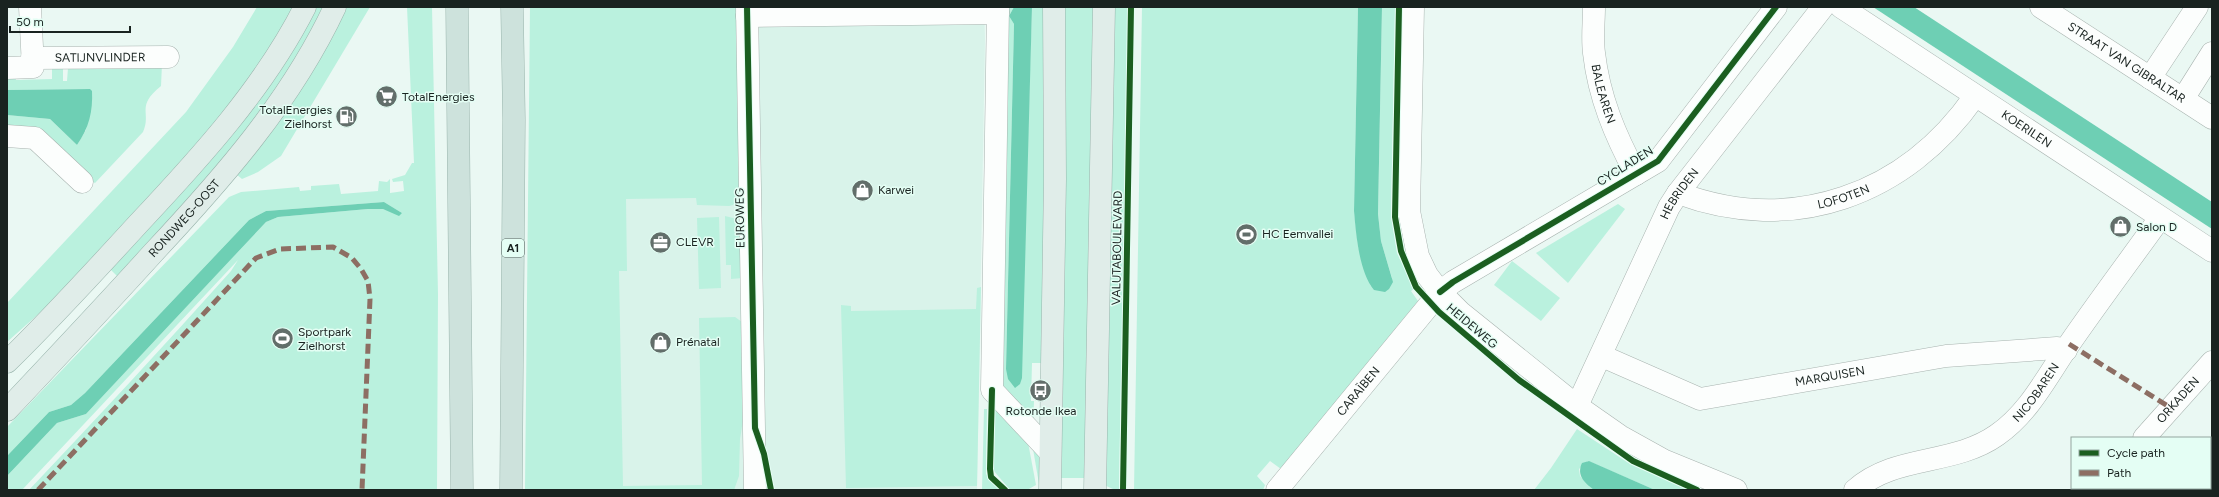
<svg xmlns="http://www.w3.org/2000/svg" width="2219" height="497" font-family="Figtree,sans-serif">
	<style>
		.built { fill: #d9f3ea }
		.green { fill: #baf1de }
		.water { fill: #6ecfb4 }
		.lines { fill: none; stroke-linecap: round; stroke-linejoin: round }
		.minor-casing { stroke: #a8b3af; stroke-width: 23 }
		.major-casing { stroke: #99b4ac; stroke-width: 23 }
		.highway-casing { stroke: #99b4ac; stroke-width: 23 }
		.minor { stroke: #fcfefd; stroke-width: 22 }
		.major { stroke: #e0ede9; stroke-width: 22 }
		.highway { stroke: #cde2dc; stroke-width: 22 }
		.quiet { stroke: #8d6e63; stroke-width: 5; stroke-dasharray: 10 5; stroke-linecap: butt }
		.cycleway-casing { stroke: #e4fef4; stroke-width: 8 }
		.cycleway { stroke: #1b5e20; stroke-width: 6 }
		.labels { text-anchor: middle; stroke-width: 3; stroke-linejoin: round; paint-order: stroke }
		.shield { fill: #e4fef4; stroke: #566560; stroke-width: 1 }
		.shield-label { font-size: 11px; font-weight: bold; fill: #192320 }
		.street-label { font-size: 12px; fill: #192320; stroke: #e4fef4 }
		.poi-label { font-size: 12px; fill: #192320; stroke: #e4fef4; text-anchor: start }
	</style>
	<rect width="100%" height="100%" fill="#eaf8f3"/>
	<path class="built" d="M569 7H984L985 39 977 490H575Z"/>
	<g class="green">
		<path d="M257 7H294L258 68 210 133 53 301 7 342V303L186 112 233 47Z"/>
		<path d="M315 7H325L289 75 230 155 119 278 109 268Z"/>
		<path d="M345 7H370L281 156 258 172 242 179 236 174Z"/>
		<path d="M407 7H432L438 294 437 490H29C97 418 165 345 231 271L238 260 22 490H7V476L57 423 86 414 266 222 278 217 368 209H383L402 213 384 202 266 211 249 220 85 393 71 405 49 412 7 456V427L229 197 241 192 299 187 300 191 311 190V186L339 184 341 194 378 191 379 181 387 182 390 179V193L404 191 403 181 393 182 392 179 405 175 412 163H414Z"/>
		<path d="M530 7H738L740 197 733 205 729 206 697 205 696 198 626 199 627 271H619L623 486 702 485 699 318 735 317 742 322 745 408 740 439 739 476 734 490H525Z"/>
		<path d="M1003 7H1014L1009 16 1014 24 1006 369 1020 384 1032 7H1053L1048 313 1041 363H1032L1031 401H1034L1033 427 999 381Z"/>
		<path d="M1061 7H1100L1085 478H1058Z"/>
		<path d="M1108 7H1128L1119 490H1115L1100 483Z"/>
		<path d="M1142 7H1358L1354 211 1358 246 1371 286 1392 278 1381 241 1378 214 1382 7H1395L1391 216 1397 253 1414 289 1411 291 1418 301 1281 469 1270 461 1257 476 1265 485 1263 490H1134Z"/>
		<path d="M162 64 161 86C135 107 152 112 143 132L95 183 7 131V115L50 119 77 145 86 130 90 89 7 90V75H15L16 80 52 79V68H63V81H67L68 68Z"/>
		<path d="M1618 204 1625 209 1568 283 1536 253Z"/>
		<path d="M725 216 733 218 740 223 743 278 731 279V265H726Z"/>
		<path d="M719 217 721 288 699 289 697 218Z"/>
		<path d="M1512 261 1560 298 1541 321 1494 285Z"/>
		<path d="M981 287 977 486 846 488 841 305 851 306V311L976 309 977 288Z"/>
		<path d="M996 408 1027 437 1036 485 1027 490H1010L994 471V412Z"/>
		<path d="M984 409H987L986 474 1000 490H982Z"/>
		<path d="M1577 429 1630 464 1688 490H1655L1588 461 1579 469 1580 476 1594 490H1534L1551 468Z"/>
		<path d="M1032 443 1042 459 1045 481 1039 484Z"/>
	</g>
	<g class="water">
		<path d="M1014 7H1032L1022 378 1020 384 1015 388 1008 379 1006 369 1014 24 1009 16Z"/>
		<path d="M1358 7H1382L1378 214 1381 241 1393 282 1389 289 1385 292 1374 290C1359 272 1356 234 1354 211Z"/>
		<path d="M1873 7H1914L2212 202V229Z"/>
		<path d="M90 89 92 91C93 111 89 128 77 145L50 119 7 115V90Z"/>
		<path d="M384 202 402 213 399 216 383 209H368L278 217 266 222 86 414 57 423 7 476V456L49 412 71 405 85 393 249 220 266 211Z"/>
		<path d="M1589 461 1655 490H1594C1585 483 1576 476 1582 463Z"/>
	</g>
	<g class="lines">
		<defs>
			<g id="minor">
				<path d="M747 7 755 490"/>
				<path d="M998 7 992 390 1050 452"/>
				<path d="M1413 7 1409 211 1418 256 1427 275 1440 292 1460 312 1577 406 1620 436 1665 461 1736 490"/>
				<path id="s1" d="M1594 7C1594 22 1592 38 1594 53 1599 97 1615 135 1636 174"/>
				<path id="s2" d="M1841 7 2212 251"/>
				<path id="s3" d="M2041 7 2212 118"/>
				<path d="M747 16 998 13"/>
				<path id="s4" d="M32 58 168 57"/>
				<path d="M7 68 33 67 30 7"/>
				<path d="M2150 78 2197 7"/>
				<path d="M2183 99 2212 53"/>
				<path d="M7 136 35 138 82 182"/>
				<path id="s5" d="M1678 193C1793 236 1906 195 1975 96"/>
				<path id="s6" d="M1602 356 1700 399 1946 356 2057 348 2066 350"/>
				<path id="s7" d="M1577 406 1669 207 1678 193 1823 7"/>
				<path id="s8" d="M2144 438 2212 362"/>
				<path id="s9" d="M1277 490 1440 292 1453 282 1658 161 1776 7"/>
				<path id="s10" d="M1855 490C1895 454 1953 466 1997 435 2030 412 2047 376 2070 343 2099 301 2130 260 2160 218"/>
				<path d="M2097 490 2099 488"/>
			</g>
			<g id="major">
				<path d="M7 362C52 318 95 271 138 224 200 158 264 88 305 7"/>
				<path id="s11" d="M7 410C56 358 105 306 153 253 223 178 291 101 335 7"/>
				<path d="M1050 490 1055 179 1054 7"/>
				<path d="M1095 490 1104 7"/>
			</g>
			<g id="highway">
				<path d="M457 7 462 490"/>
				<path d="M511 490 514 120 512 7"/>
			</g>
		</defs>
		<use href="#minor" class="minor-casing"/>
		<use href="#major" class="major-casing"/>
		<use href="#highway" class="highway-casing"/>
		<use href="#minor" class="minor"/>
		<use href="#major" class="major"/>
		<use href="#highway" class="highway"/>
		<g class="quiet">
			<path d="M2069 344 2171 408"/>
			<path d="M38 490 256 258 280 249 333 247 352 258 361 269 368 281 370 299 362 490"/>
		</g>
		<defs>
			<g id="cycleway">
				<path d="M747 7 755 428 764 454 771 490"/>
				<path d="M1399 7 1395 217 1401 251 1416 287 1439 312 1519 380 1633 461 1697 490"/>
				<path d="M1440 292 1453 282 1658 161 1776 7"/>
				<path d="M992 390 990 469 991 477 1005 490"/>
				<path d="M1123 490 1131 7"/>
			</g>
		</defs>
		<use href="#cycleway" class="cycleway-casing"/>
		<use href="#cycleway" class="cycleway"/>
	</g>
	<defs>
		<symbol id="supermarket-disc" viewBox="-11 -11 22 22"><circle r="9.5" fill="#626e6a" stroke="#e4fef4"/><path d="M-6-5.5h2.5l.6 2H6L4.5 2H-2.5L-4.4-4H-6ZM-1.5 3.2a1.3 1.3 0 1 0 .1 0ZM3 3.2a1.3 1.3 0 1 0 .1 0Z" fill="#fff"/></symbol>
		<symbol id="fuel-disc" viewBox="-11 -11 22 22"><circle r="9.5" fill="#626e6a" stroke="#e4fef4"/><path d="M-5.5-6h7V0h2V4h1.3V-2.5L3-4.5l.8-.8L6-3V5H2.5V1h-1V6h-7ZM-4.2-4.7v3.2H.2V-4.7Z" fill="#fff"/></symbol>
		<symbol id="shop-disc" viewBox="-11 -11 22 22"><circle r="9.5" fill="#626e6a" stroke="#e4fef4"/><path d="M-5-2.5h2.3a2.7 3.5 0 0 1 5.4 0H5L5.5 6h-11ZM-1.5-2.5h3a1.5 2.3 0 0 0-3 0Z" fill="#fff"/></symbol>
		<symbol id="stadium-disc" viewBox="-11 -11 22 22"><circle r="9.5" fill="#626e6a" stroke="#e4fef4"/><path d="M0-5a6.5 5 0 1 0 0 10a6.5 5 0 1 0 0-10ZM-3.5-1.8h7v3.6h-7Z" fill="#fff"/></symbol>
		<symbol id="office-disc" viewBox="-11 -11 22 22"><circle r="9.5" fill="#626e6a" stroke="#e4fef4"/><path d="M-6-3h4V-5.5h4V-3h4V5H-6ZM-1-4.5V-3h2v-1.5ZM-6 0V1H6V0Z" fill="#fff"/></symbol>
		<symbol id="bus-disc" viewBox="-11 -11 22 22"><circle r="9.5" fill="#626e6a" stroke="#e4fef4"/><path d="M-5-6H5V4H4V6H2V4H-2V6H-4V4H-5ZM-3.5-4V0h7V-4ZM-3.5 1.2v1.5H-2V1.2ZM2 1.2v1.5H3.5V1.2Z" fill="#fff"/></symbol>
	</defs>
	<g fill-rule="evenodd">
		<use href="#supermarket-disc" x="374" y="84" width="25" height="25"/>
		<use href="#fuel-disc" x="334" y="104" width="25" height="25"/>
		<use href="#shop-disc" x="850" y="178" width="25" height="25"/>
		<use href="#shop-disc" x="2108" y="214" width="25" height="25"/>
		<use href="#stadium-disc" x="1234" y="222" width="25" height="25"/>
		<use href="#office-disc" x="648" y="230" width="25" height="25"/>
		<use href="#stadium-disc" x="270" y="326" width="25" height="25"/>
		<use href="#shop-disc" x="648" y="330" width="25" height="25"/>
		<use href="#bus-disc" x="1028" y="378" width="25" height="25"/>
	</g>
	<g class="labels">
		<rect class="shield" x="502" y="239" width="22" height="18" rx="3"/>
		<g class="shield-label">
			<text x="513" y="252">A1</text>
		</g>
		<g class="street-label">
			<text dy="4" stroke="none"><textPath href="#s4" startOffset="68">SATIJNVLINDER</textPath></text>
			<text dy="4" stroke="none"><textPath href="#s3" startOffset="102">STRAAT VAN GIBRALTAR</textPath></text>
			<text dy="4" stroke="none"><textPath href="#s1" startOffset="88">BALEAREN</textPath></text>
			<text dy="4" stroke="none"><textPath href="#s2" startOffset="222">KOERILEN</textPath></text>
			<text transform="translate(1625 166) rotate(-32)" y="4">CYCLADEN</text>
			<text dy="4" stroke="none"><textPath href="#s7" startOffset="236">HEBRIDEN</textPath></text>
			<text dy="4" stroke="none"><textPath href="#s5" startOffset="169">LOFOTEN</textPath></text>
			<text transform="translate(740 218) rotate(-91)" y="4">EUROWEG</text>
			<text dy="4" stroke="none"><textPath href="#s11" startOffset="261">RONDWEG-OOST</textPath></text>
			<text transform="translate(1117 248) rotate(-89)" y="4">VALUTABOULEVARD</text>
			<text transform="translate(1472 326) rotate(40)" y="4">HEIDEWEG</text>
			<text dy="4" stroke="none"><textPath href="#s6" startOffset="239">MARQUISEN</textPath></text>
			<text dy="4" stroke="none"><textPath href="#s9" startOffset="128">CARAÏBEN</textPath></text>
			<text dy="4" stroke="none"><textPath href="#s10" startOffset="212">NICOBAREN</textPath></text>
			<text dy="4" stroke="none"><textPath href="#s8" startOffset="51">ORKADEN</textPath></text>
		</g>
		<g class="poi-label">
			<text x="402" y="101">TotalEnergies</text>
			<text x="332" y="114" text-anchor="end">TotalEnergies<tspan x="332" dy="14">Zielhorst</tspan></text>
			<text x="878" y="194">Karwei</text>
			<text x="2136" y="231">Salon D</text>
			<text x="1262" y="238">HC Eemvallei</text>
			<text x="676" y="246">CLEVR</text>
			<text x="298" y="336">Sportpark<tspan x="298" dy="14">Zielhorst</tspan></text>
			<text x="676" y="346">Prénatal</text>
			<text x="1041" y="415" text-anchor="middle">Rotonde Ikea</text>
		</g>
	</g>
	<rect width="2219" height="497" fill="none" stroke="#192320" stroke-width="16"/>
	<rect x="2071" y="437" width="140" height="52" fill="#e4fef4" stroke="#93a69f"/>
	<rect x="2079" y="450" width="20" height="6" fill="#1b5e20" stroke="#93a69f"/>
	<text x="2107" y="457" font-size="12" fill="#192320">Cycle path</text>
	<rect x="2079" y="470" width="20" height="6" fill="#8d6e63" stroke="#93a69f"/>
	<text x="2107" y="477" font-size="12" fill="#192320">Path</text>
	<path d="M10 26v6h120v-6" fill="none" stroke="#192320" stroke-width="2"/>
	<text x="16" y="26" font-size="12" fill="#192320" stroke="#e4fef4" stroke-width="3" paint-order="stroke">50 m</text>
</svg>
